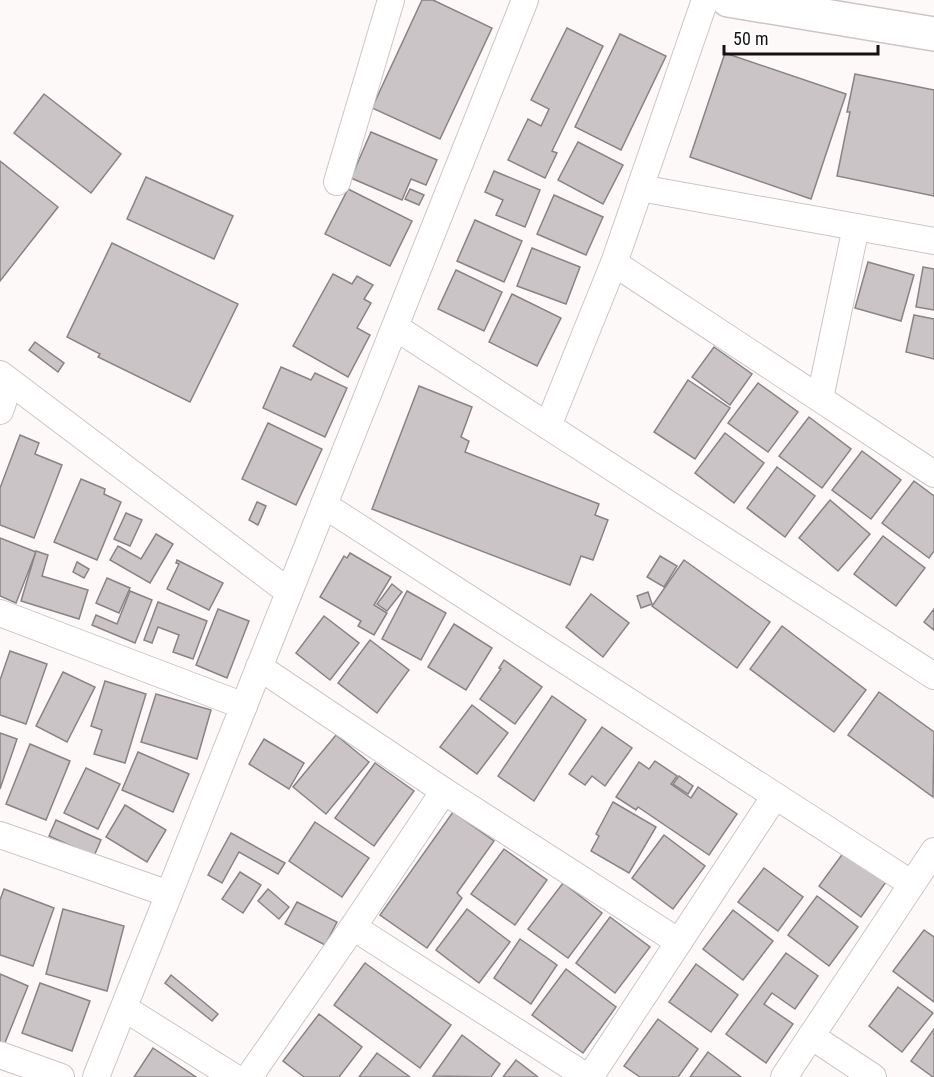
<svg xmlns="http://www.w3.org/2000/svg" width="934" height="1077" font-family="'Roboto Condensed',sans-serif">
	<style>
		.building { fill: #cbc4c7; stroke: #8a8386; stroke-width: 1.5 }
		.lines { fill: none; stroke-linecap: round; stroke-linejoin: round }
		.minor-casing { stroke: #cdc5c5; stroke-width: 28 }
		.major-casing { stroke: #cdc5c5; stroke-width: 36 }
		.minor { stroke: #fff; stroke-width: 26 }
		.major { stroke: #fff; stroke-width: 33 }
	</style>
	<rect width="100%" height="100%" fill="#fef9f9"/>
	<g class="building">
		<path d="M422 0H433L492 28 440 139 372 108Z"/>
		<path d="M567 28 603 46 552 151 557 153 545 178 508 160 528 119 541 126 549 109 531 100Z"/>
		<path d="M620 34 666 56 621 150 575 127Z"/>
		<path d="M725 53 846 94 811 199 690 157Z"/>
		<path d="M855 74 934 90V196L837 176 850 112H847Z"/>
		<path d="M44 94 121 154 91 193 14 133Z"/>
		<path d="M371 132 437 160 426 185 411 179 402 200 351 178Z"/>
		<path d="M578 142 623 165 603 204 558 180Z"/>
		<path d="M0 161 58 207 0 281Z"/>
		<path d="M494 171 540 190 525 227 496 215 503 200 485 192Z"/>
		<path d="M146 177 233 216 214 259 127 219Z"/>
		<path d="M348 189 412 221 390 266 325 234Z"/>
		<path d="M410 189 424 195 419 205 405 199Z"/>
		<path d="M554 195 603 217 586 255 537 234Z"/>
		<path d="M475 220 522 241 504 282 457 261Z"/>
		<path d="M112 243 238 304 190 402 98 357 100 354 67 337Z"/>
		<path d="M532 248 580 267 566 304 517 286Z"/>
		<path d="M868 262 914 275 901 321 855 308Z"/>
		<path d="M923 267 934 269V310L916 307Z"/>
		<path d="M456 270 502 292 484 331 438 309Z"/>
		<path d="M333 274 352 284 357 276 373 285 364 299 371 303 357 328 370 335 348 377 293 346Z"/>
		<path d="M512 294 561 318 537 366 489 342Z"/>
		<path d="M914 315 934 319V359L906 352Z"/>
		<path d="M35 342 64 363 58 372 29 350Z"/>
		<path d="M714 347 752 374 730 405 692 377Z"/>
		<path d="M281 367 311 380 315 373 347 388 325 437 263 408Z"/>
		<path d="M688 380 730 408 695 459 654 432Z"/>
		<path d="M758 383 798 412 768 452 728 423Z"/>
		<path d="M419 386 472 407 461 437 469 441 465 452 599 504 595 515 608 520 593 560 581 556 570 585 372 509Z"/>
		<path d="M809 417 851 449 822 488 779 456Z"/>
		<path d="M268 423 322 449 296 505 242 479Z"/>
		<path d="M725 433 764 463 734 503 695 473Z"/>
		<path d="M20 435 39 443 35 454 62 465 34 538 0 525V488Z"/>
		<path d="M862 451 901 480 871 519 832 490Z"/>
		<path d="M777 467 815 496 785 537 747 508Z"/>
		<path d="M81 479 105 489 104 494 121 502 97 560 54 542Z"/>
		<path d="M914 481 934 496V551L929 558 882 523Z"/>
		<path d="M830 500 870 534 838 571 799 538Z"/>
		<path d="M257 502 266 506 258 525 249 520Z"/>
		<path d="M126 513 142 520 130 546 114 539Z"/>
		<path d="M156 534 173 544 150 583 110 560 118 546 141 559Z"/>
		<path d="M883 536 925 568 896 606 854 574Z"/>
		<path d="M0 538 36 552 16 603 0 596Z"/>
		<path d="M36 551 48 555 42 576 88 590 79 619 21 601Z"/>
		<path d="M350 553 391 577 374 605 387 613 374 635 358 626 361 621 320 597 344 556 347 558Z"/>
		<path d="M660 556 677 566 664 587 647 577Z"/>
		<path d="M177 560 223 583 209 610 167 589 179 564 176 563Z"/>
		<path d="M684 560 770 622 737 668 652 606Z"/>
		<path d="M77 562 89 569 84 578 73 572Z"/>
		<path d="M107 578 130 588 119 613 96 603Z"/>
		<path d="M392 584 402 592 387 611 377 604Z"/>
		<path d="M130 591 152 600 135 643 92 625 96 615 117 624Z"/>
		<path d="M407 591 446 613 421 660 382 639Z"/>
		<path d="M648 592 652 604 641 608 637 596Z"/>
		<path d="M591 594 629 623 603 657 566 627Z"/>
		<path d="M158 602 207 621 193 659 173 652 179 635 158 627 152 643 144 640Z"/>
		<path d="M218 609 249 621 227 678 196 665Z"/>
		<path d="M934 609V630L924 622Z"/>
		<path d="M324 616 359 643 330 680 296 653Z"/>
		<path d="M454 624 492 648 466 690 428 667Z"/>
		<path d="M782 626 866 690 834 732 750 669Z"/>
		<path d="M370 640 409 670 377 713 338 683Z"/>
		<path d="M10 651 47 664 26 724 0 715V680Z"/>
		<path d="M504 660 542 687 515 724 480 699 501 669 499 668Z"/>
		<path d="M63 672 95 687 67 742 36 726Z"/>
		<path d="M105 681 146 694 125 763 94 754 102 730 91 726Z"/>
		<path d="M879 692 934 732 933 797 848 735Z"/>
		<path d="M156 694 211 710 197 759 141 742Z"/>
		<path d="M552 696 586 720 534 801 498 776Z"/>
		<path d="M472 705 508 733 477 774 440 747Z"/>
		<path d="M602 727 632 748 605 786 592 776 585 785 569 774Z"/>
		<path d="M0 733 17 739 0 789Z"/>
		<path d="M336 735 369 762 326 814 293 787Z"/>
		<path d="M264 739 304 763 289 789 249 764Z"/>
		<path d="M30 744 70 761 46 820 6 804Z"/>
		<path d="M138 752 189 774 173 812 122 790Z"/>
		<path d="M655 761 677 776 671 784 691 798 698 787 737 814 709 855 638 807 636 810 616 797 639 762 649 769Z"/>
		<path d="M375 763 414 791 374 846 335 818Z"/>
		<path d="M86 768 120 784 98 829 64 813Z"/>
		<path d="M679 776 693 786 688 794 673 784Z"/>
		<path d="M613 802 656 827 629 873 591 851 599 836 596 834Z"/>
		<path d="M125 805 166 830 147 862 106 837Z"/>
		<path d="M453 812 494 841 457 893 462 898 427 948 380 915Z"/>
		<path d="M56 820 101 840 94 856 49 836Z"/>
		<path d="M315 822 369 858 342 897 289 861Z"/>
		<path d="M231 833 285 863 278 874 239 852 222 883 208 875Z"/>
		<path d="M664 835 705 866 673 909 632 878Z"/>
		<path d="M849 845 891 875 861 917 819 886Z"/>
		<path d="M504 849 547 880 515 925 471 894Z"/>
		<path d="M764 868 803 897 778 931 738 902Z"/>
		<path d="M240 872 261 885 243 913 222 899Z"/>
		<path d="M563 883 602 913 568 958 528 929Z"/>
		<path d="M4 889 54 908 33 966 0 955V900Z"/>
		<path d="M268 889 289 907 279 919 258 901Z"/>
		<path d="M817 896 858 927 829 966 788 935Z"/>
		<path d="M297 902 337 922 325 945 285 924Z"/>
		<path d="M63 909 124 926 107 991 46 974Z"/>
		<path d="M467 909 510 942 479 983 436 950Z"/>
		<path d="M733 910 773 941 743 980 703 949Z"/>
		<path d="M610 917 650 947 615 993 576 963Z"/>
		<path d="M924 930 934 937V1002L893 971Z"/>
		<path d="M520 939 557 965 531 1004 494 978Z"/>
		<path d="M786 953 818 976 795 1009 772 993 764 1004 793 1024 766 1063 726 1034Z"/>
		<path d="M365 963 451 1025 420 1068 334 1005Z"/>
		<path d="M696 964 738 995 711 1032 669 1002Z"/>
		<path d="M566 969 616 1007 583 1053 532 1015Z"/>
		<path d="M0 974 28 986 4 1045 0 1044Z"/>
		<path d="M171 975 218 1014 212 1021 165 983Z"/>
		<path d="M40 983 90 1001 72 1051 22 1033Z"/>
		<path d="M898 987 933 1013 902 1052 869 1026Z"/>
		<path d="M319 1014 362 1047 339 1077H304L283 1061Z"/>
		<path d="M658 1019 698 1049 678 1077H640L624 1066Z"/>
		<path d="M934 1029V1077H933L911 1061Z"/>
		<path d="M462 1035 500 1064 491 1077 433 1076Z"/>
		<path d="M153 1048 196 1077H134Z"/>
		<path d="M708 1052 741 1077H690Z"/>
		<path d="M377 1053 410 1077H359Z"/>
		<path d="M516 1060 538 1077H503Z"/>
	</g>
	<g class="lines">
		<defs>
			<g id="minor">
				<path d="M705 0 614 263 934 474"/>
				<path d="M337 182 391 0"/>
				<path d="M640 188 934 241"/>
				<path d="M395 327 934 676"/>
				<path d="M0 374 289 592"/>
				<path d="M820 398 856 227"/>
				<path d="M0 411 10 382"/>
				<path d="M548 426 614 263"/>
				<path d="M324 505 912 884"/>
				<path d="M0 613 244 706"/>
				<path d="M259 667 444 791"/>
				<path d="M0 835 169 894"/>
				<path d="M353 927 587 1077"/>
				<path d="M124 1008 234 1077"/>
				<path d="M811 1036 873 1077"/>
				<path d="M0 1055 61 1077"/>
				<path d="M96 1077 525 0"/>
				<path d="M249 1077 353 927 444 791 679 942"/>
				<path d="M590 1077 775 796"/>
				<path d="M784 1077 934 851"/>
			</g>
			<path id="major" d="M728 0 934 34"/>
		</defs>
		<use href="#minor" class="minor-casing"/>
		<use href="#major" class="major-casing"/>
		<use href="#minor" class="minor"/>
		<use href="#major" class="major"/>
	</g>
	<path d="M724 45v9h154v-9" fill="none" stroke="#141212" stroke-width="3"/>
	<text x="733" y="45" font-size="18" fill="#141212" stroke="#ffffff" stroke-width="4.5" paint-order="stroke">50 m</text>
</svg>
